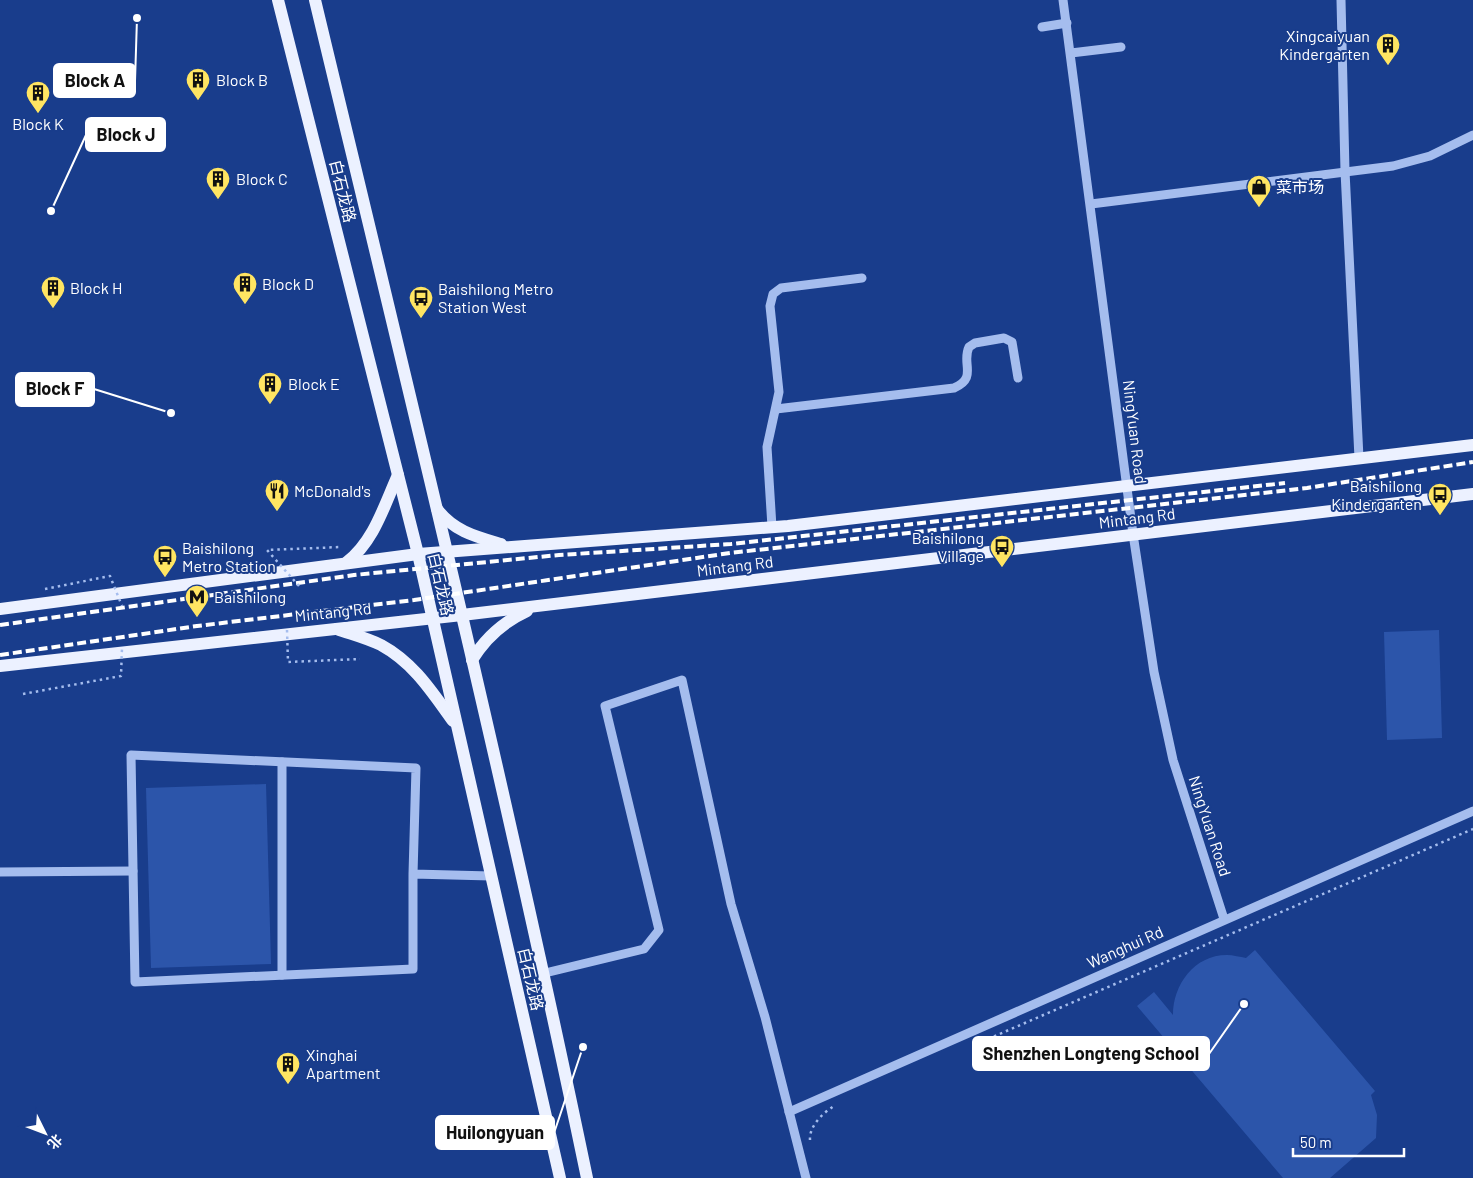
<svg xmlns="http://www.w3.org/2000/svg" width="1473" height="1178" font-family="Barlow,'Noto Sans SC',sans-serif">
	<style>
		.grass { fill: #2c55aa }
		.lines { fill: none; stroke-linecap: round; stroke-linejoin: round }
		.path { stroke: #a5bdee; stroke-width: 2.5; stroke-dasharray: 2.5 4; stroke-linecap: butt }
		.minor { stroke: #a5bdee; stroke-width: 9 }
		.major { stroke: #ecf1ff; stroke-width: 12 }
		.rail { stroke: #fff; stroke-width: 4; stroke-dasharray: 9 4; stroke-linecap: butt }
		.path-bridge { stroke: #a5bdee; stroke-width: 2.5; stroke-dasharray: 2.5 4; stroke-linecap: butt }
		.labels { text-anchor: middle; stroke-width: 4; stroke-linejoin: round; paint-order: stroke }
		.poi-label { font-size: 16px; fill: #fff; stroke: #193d8c; text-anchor: start }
		.street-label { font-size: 16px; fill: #fff; stroke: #193d8c }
		.leader { fill: none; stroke: #fff; stroke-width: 2 }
		.callout-dot { fill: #fff; stroke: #193d8c; stroke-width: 2 }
		.callout { fill: #fff; stroke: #fff; stroke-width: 2 }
		.callout-label { font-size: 18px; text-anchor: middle; font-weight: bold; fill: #111 }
	</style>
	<rect width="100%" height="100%" fill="#193d8c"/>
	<g class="grass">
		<path d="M1439 630 1442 738 1387 740 1384 632Z"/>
		<path d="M266 784 271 964 151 968 146 788Z"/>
		<path d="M1255 950 1375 1091 1371 1095 1377 1115 1376 1138 1330 1178H1283L1137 1006 1154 992 1173 1015C1173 985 1194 955 1227 955 1233 955 1240 957 1246 958Z"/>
	</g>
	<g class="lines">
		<g class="path">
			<path d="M988 1039 1473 829"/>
			<path d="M810 1140C809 1126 823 1113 834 1106"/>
		</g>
		<g class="minor">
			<path d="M1063 0 1133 534 1154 672 1173 760 1224 919"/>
			<path d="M1341 0 1345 171 1359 458"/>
			<path d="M1042 27 1067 23"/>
			<path d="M1071 53 1121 47"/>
			<path d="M1091 204 1393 166 1430 156 1473 135"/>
			<path d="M776 409 954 388C978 378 961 363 969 347L975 343 1004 338 1012 342 1018 378"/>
			<path d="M772 527 767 447 779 392 770 306 773 294 781 288 862 278"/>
			<path d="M0 872 133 871"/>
			<path d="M413 874 416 768 131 755 135 982 413 969V874L491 876"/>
			<path d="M545 973 644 949 659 930 605 706 682 680 731 904 765 1017 806 1178"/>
			<path d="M282 975V762"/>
			<path d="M789 1112 1473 811"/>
		</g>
		<g class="major">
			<path d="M278 0 418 554 560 1178"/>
			<path d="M315 0C409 392 505 783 587 1178"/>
			<path d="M437 509C453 531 477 537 501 544"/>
			<path d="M347 562C374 541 384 506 398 475"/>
			<path d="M0 609 418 554 788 526 1473 445"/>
			<path d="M337 629C351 634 367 638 381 645 414 663 432 692 453 721"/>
			<path d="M472 660C486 637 503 622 527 611"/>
			<path d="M0 666 462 615 1473 494"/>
		</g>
		<g class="rail">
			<path d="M0 625 354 575 559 555 731 544 1285 483"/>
			<path d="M0 655 197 626 414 600 730 553 1307 488 1473 462"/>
		</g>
		<g class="path-bridge">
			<path d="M299 586 267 550 341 547"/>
			<path d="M45 589 110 576 122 606"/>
			<path d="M287 630 288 662 360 659"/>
			<path d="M23 694 121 676 122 648"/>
		</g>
	</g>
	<defs>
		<symbol id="building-pin" viewBox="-11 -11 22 30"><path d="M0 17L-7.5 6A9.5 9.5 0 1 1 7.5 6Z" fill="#ffe562" stroke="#193d8c"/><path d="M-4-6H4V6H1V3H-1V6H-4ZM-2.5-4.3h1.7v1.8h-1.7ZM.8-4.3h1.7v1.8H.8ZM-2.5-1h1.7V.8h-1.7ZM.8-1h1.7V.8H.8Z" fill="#111"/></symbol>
		<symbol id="shop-pin" viewBox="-11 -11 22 30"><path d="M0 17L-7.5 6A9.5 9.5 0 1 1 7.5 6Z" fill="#ffe562" stroke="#193d8c"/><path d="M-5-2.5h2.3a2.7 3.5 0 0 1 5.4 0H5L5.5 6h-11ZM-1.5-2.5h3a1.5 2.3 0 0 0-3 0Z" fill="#111"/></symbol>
		<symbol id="bus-pin" viewBox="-11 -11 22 30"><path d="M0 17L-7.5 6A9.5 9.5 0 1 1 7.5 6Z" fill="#ffe562" stroke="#193d8c"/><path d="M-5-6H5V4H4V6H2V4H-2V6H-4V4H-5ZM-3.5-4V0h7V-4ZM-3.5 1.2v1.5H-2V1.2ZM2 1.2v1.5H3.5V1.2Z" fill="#111"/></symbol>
		<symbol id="restaurant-pin" viewBox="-11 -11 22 30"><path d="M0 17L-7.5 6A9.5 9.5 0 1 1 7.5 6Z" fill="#ffe562" stroke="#193d8c"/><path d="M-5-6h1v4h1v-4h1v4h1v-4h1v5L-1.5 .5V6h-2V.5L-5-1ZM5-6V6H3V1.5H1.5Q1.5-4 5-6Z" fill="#111"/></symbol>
		<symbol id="metro-pin" viewBox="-11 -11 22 30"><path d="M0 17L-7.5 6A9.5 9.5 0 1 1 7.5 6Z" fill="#ffe562" stroke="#193d8c"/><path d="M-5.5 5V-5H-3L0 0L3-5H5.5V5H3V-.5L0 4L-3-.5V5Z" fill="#111"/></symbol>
	</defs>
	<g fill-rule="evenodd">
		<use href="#building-pin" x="1374" y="31" width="28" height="38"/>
		<use href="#building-pin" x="184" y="66" width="28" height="38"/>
		<use href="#building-pin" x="24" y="79" width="28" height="38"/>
		<use href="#building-pin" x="204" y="165" width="28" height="38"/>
		<use href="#shop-pin" x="1245" y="173" width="28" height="38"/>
		<use href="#building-pin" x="231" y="270" width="28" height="38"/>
		<use href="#building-pin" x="39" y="274" width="28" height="38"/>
		<use href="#bus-pin" x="407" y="284" width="28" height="38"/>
		<use href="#building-pin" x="256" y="370" width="28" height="38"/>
		<use href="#restaurant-pin" x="263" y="477" width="28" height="38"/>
		<use href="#bus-pin" x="1426" y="481" width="28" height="38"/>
		<use href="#bus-pin" x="988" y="533" width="28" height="38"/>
		<use href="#bus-pin" x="151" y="543" width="28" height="38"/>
		<use href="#metro-pin" x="183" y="583" width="28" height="38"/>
		<use href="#building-pin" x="274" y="1050" width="28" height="38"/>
	</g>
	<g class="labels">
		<g class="poi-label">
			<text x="1370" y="42" text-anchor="end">Xingcaiyuan<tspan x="1370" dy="18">Kindergarten</tspan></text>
			<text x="216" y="86">Block B</text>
			<text x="38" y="130" text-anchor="middle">Block K</text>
			<text x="236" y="185">Block C</text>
			<text x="1276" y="193">菜市场</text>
			<text x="262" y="290">Block D</text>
			<text x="70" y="294">Block H</text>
			<text x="438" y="295">Baishilong Metro<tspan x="438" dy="18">Station West</tspan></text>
			<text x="288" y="390">Block E</text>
			<text x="1422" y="492" text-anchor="end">Baishilong<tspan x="1422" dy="18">Kindergarten</tspan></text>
			<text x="294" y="497">McDonald's</text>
			<text x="984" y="544" text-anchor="end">Baishilong<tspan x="984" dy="18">Village</tspan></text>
			<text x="182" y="554">Baishilong<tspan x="182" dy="18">Metro Station</tspan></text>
			<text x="214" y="603">Baishilong</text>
			<text x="306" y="1061">Xinghai<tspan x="306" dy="18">Apartment</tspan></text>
		</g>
		<g class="street-label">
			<text transform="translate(343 191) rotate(76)" y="6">白石龙路</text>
			<text transform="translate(1135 432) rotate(83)" y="6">NingYuan Road</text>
			<text transform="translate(1137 518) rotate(-7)" y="6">Mintang Rd</text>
			<text transform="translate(735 566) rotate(-7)" y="6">Mintang Rd</text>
			<text transform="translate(441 584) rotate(77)" y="6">白石龙路</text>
			<text transform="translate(333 612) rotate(-6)" y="6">Mintang Rd</text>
			<text transform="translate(1210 826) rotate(72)" y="6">NingYuan Road</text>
			<text transform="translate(1125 947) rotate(-24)" y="6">Wanghui Rd</text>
			<text transform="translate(531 979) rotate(77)" y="6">白石龙路</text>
		</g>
	</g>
	<path class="leader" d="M137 18L135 81M51 211L86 135M171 413L94 389M1244 1004L1209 1054M583 1047L554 1133"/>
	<g class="callout-dot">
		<circle cx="137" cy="18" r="5"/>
		<circle cx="51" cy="211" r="5"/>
		<circle cx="171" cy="413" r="5"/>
		<circle cx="1244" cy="1004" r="5"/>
		<circle cx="583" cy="1047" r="5"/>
	</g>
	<g class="callout">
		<rect x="54" y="64" width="81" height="33" rx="5"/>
		<rect x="86" y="118" width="79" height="33" rx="5"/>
		<rect x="16" y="373" width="78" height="33" rx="5"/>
		<rect x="973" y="1037" width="236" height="33" rx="5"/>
		<rect x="436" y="1116" width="118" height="33" rx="5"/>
	</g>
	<g class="callout-label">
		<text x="95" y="87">Block A</text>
		<text x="126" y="141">Block J</text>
		<text x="55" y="395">Block F</text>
		<text x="1091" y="1060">Shenzhen Longteng School</text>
		<text x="495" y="1139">Huilongyuan</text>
	</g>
	<g transform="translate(45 1133) rotate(132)" stroke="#193d8c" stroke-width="4" paint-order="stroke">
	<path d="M0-4L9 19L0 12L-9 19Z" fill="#ffffff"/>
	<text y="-8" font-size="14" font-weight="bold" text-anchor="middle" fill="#ffffff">北</text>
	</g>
	<path d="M1293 1148v8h111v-8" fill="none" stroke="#ffffff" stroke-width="2.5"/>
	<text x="1300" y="1148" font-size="15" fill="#ffffff" stroke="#193d8c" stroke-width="4" paint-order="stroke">50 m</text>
</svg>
